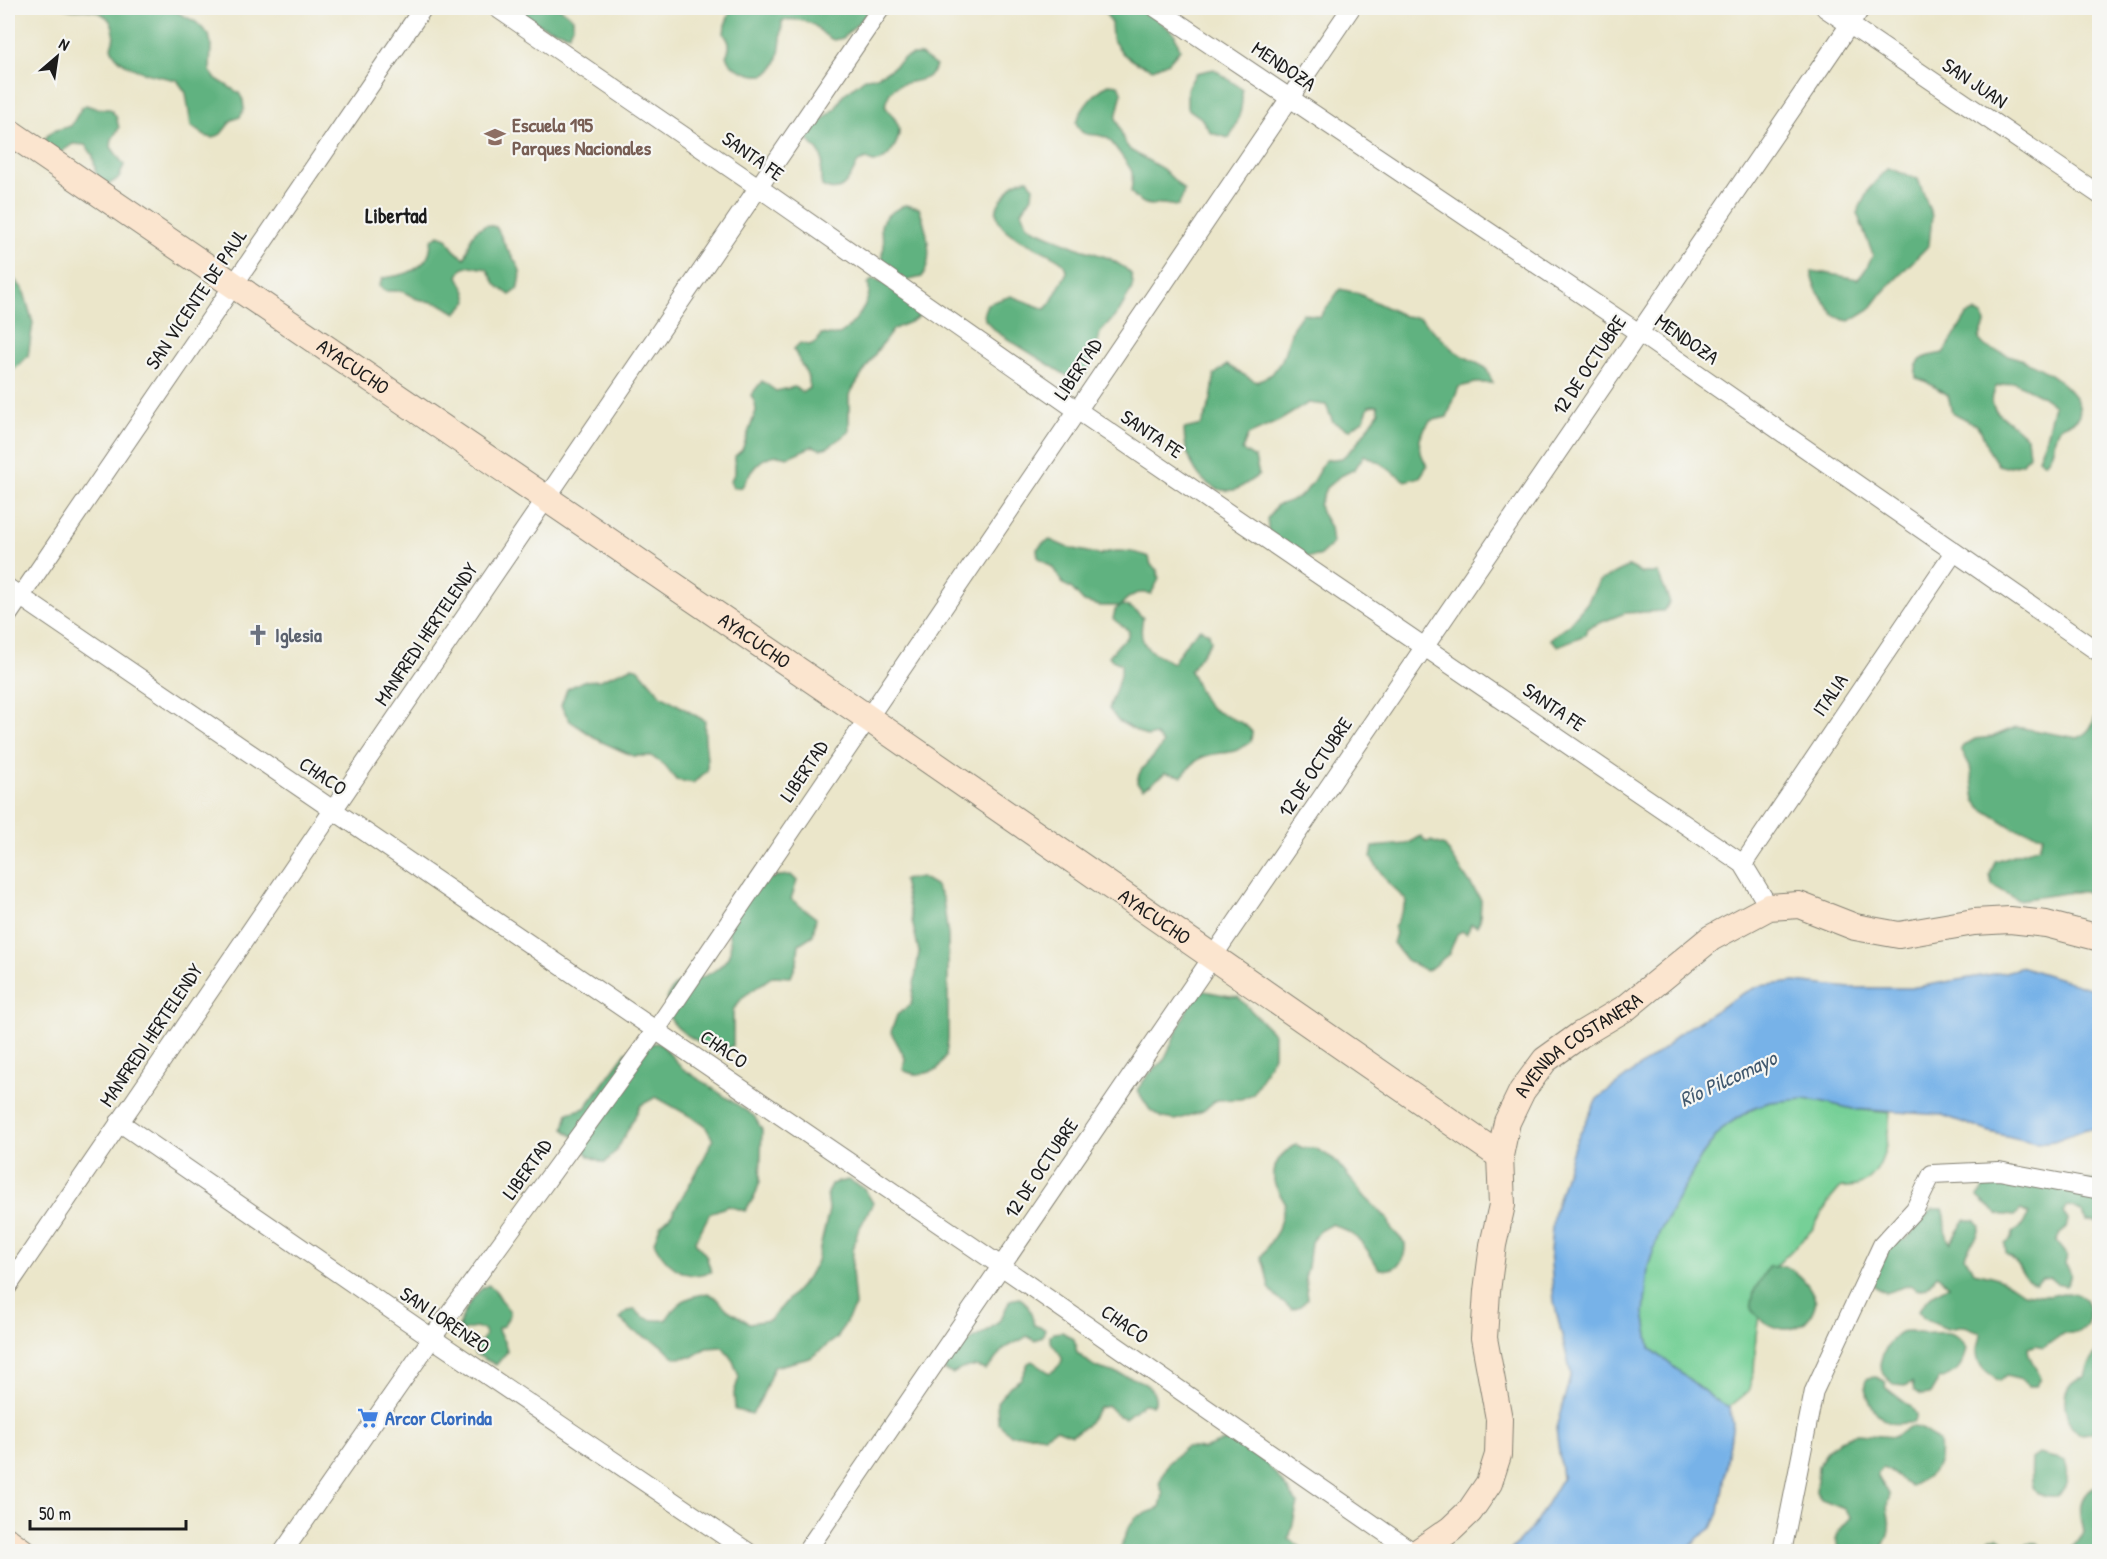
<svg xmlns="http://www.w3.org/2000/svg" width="2107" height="1559" font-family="'Patrick Hand',sans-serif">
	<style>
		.green { fill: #76d097; stroke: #49765a; stroke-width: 1.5 }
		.forest { fill: #60b280; stroke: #3e674e; stroke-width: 1.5 }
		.water { fill: #77b2e8; stroke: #4a6782; stroke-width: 1.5 }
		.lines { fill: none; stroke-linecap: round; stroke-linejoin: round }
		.street-casing { stroke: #848173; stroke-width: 20 }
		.secondary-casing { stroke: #848173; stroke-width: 28 }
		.street { stroke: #fff; stroke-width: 18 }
		.secondary { stroke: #fbe5cf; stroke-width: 26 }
		.labels { text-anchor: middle; stroke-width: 4.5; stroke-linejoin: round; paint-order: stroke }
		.street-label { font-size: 20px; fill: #1c1c1c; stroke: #f6f6f2 }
		.education-label { font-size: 20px; font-weight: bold; fill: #785e54; stroke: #f6f6f2; text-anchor: start }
		.worship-label { font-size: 20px; font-weight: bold; fill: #5b616d; stroke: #f6f6f2; text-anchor: start }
		.shop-label { font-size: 20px; font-weight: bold; fill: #366cbe; stroke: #f6f6f2; text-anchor: start }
		.neighbourhood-label { font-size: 21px; font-weight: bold; fill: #1c1c1c; stroke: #f6f6f2 }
		.water-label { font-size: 21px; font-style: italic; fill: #40586e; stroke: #f6f6f2 }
	</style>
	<rect width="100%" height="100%" fill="#f6f6f2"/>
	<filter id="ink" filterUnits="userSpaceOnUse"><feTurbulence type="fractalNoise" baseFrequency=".0167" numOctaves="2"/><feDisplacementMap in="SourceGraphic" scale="12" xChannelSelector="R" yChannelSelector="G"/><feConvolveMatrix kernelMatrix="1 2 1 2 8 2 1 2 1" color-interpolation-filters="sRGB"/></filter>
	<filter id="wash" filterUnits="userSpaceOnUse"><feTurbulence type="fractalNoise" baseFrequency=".008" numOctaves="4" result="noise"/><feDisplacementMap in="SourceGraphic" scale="24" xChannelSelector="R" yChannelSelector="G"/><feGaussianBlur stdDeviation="1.35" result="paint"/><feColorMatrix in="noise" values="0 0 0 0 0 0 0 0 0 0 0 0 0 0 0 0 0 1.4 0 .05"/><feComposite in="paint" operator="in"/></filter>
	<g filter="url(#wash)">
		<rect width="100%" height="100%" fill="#ebe6ca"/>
		<path class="green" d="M1803 1099 1820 1101 1853 1109 1890 1113C1888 1138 1886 1172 1860 1185 1854 1187 1847 1187 1841 1187L1830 1200 1812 1230 1771 1271 1764 1286 1756 1335 1754 1372 1748 1392 1729 1407 1714 1399 1650 1348 1644 1313 1648 1267 1659 1233 1701 1157 1722 1128 1753 1108 1770 1102Z"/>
		<g class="forest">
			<path d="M65 8H169L196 22 209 35 211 44 210 71 215 78 239 93 243 100 244 109 240 117 232 120 221 134 213 138 205 136 191 126 186 93 177 80C156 76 118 70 111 47 119 28 110 12 88 10 79 9 73 12 65 8Z"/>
			<path d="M518 8H560L573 18V26L569 34C552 29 528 24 518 8Z"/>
			<path d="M729 8H870L868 13 843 38 834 40C823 36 823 32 815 26 807 20 791 18 782 21 781 42 782 86 748 73 738 69 731 67 726 56 731 47 730 42 724 34L725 25 731 10Z"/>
			<path d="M1102 8H1142L1174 33 1180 49 1169 62 1153 69 1137 63 1123 54 1112 39 1111 22Z"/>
			<path d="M912 55H921L936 66C926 93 892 69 885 106 890 114 899 121 899 130 900 141 887 163 875 162 873 162 868 160 866 159L858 162C850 177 844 198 822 186 816 160 833 164 808 140L809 131 835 109 844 94 851 89 865 78 875 77 891 69 904 58Z"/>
			<path d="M1214 69 1242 89C1243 109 1239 121 1229 138L1211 133 1201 118 1187 108V89L1196 73Z"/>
			<path d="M1109 84 1118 85 1122 92 1116 118 1125 143 1130 150 1163 169 1184 190 1182 198 1178 206C1172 206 1168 204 1162 204 1161 203 1153 205 1152 205 1143 205 1136 199 1131 192 1132 185 1133 178 1132 172 1130 167 1111 140 1107 138 1092 130 1083 142 1076 122 1084 105 1093 94 1109 84Z"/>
			<path d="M86 105 98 109H110L116 116 119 128 112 139 111 147 124 165 119 178 108 185 97 179 93 156 86 145 73 144 58 154 44 142C49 128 60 130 71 126L82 107Z"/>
			<path d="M1888 168 1918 179 1932 216 1929 245 1883 292 1871 308 1850 321 1844 320 1834 315 1817 291 1812 278V271L1858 279 1864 272 1873 255 1857 213 1869 189Z"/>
			<path d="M1028 179 1033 187 1032 196 1022 211 1027 224 1034 229 1075 247 1109 258 1125 268 1131 274 1133 283 1131 291 1118 313 1100 333 1094 359 1085 375 1067 376 998 333 985 320 984 312 987 304 1011 296 1045 309 1051 302 1067 272C1066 271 1064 264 1063 263 1049 248 986 236 998 205 1000 201 1003 197 1006 194 1012 184 1016 180 1028 179Z"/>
			<path d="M905 205 919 208C926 227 935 259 922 277L905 281C893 274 882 270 882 254 883 250 884 249 884 245 884 240 882 235 881 231 879 217 895 210 905 205Z"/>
			<path d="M487 225 496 227C500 233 502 239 505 245 514 263 527 268 517 290L510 295 496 285 487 269 470 266 462 269 458 276 466 292 468 301 456 313 441 304 417 299 402 291H385L379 286 383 278C399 276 417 273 427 258 430 254 430 245 432 239L439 235 447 238C451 248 456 253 465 258 472 241 468 231 487 225Z"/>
			<path d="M8 241 11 242V276L23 289 33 323 28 356 16 368 8 373Z"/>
			<path d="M872 279C887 279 910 303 921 313 915 323 903 323 893 330L877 351 849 395V432L828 447 820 449 813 446 788 457C765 449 752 468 742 487L733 488 730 481 735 473V456L742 450 756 411 755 403 751 395 762 381 776 391 794 387 802 392 810 388C809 372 799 364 794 349L800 343 809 345 817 342 821 334C826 334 831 336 836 335 851 331 874 299 868 284Z"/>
			<path d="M1340 289 1357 293 1404 316 1420 318 1456 352 1486 368 1493 383H1476L1459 387 1447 417 1430 421C1417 439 1416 446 1427 466L1420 477 1405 481 1380 463 1364 455 1355 469 1339 477 1326 488 1319 505 1321 512 1330 527 1332 544 1319 556 1300 558 1269 537 1267 519 1277 505C1308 498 1310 486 1325 460L1342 458 1355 446 1379 412 1377 405 1369 406 1364 419 1349 430 1333 422 1326 405 1308 403 1279 421 1248 435 1242 450 1255 458 1259 475C1252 479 1242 488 1234 490 1201 495 1184 457 1184 429L1201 425C1210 408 1213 394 1214 375L1227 365 1256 382 1272 374 1282 360 1293 327 1303 313 1320 317Z"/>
			<path d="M1975 312 1983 315 1985 324 1979 339C1979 340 1985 346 1985 346 1992 351 2004 353 2012 356 2035 364 2059 376 2074 396 2078 402 2082 410 2078 417 2073 425 2064 422 2059 429 2051 440 2058 449 2045 463L2038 458 2045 441 2054 405 2040 395 2014 382 1996 387C1988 404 1993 410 2007 420 2014 425 2020 432 2027 437L2029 455 2023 463 2006 467 1998 465 1988 449 1981 431 1976 425 1952 412 1948 395 1925 381 1916 378C1913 357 1927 356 1944 353L1967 315Z"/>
			<path d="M1050 540 1066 547 1100 555C1112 548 1136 551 1149 557L1151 565 1157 570 1159 579 1151 594C1138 590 1129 595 1121 605 1131 606 1137 611 1143 618 1136 647 1151 652 1173 663L1187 642 1200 629 1209 633 1211 641 1190 671C1196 681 1200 696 1208 705 1220 718 1241 717 1252 732L1251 741C1234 757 1222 750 1203 757 1193 761 1189 769 1182 776L1165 773 1151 784 1143 788 1137 783C1138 765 1156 759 1163 743L1155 735 1147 737 1118 721 1109 709C1113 696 1123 674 1121 664L1112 660 1109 656 1120 643 1127 638 1129 631 1113 619 1115 610 1120 606H1100L1084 602 1071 588 1063 584 1053 568 1038 557 1037 549 1043 543Z"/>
			<path d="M1629 566 1642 573H1658L1670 603 1663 611 1625 613 1587 628 1585 635 1558 646 1550 639 1568 625 1587 603 1599 581Z"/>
			<path d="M632 667 639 669 661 695 705 721C703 738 708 753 707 771L693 783 676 780 665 766 651 756H633L600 741 570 721 561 706 567 689 583 681 600 680Z"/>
			<path d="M2099 709V889L2091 892H2073L2018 900 1992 885 1990 875 1995 861 2039 847 2043 835 2013 828 1981 808 1975 800 1970 766 1961 749 1963 746 1975 739 1992 737 2016 727 2078 738C2094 729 2092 722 2099 709Z"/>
			<path d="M1421 836 1426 842 1431 841 1445 846 1481 900 1480 920 1477 926 1471 924 1467 934 1462 931 1457 934 1449 954 1427 971 1406 960 1393 943 1396 933 1394 928 1406 903 1405 899 1389 884 1371 858 1373 847 1407 844Z"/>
			<path d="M791 875 797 881 791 899 816 918 813 935 799 944 797 962 791 977 773 976 743 997 733 1010V1046L717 1052C696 1039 663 1029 667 1000 669 993 673 986 680 982 685 978 692 980 698 978 708 976 722 967 728 957 734 947 727 932 727 921 727 888 764 876 791 875Z"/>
			<path d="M921 877 935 885 943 899 948 936V1039L946 1055 937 1070C924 1074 916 1077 903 1070L905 1058 891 1032 897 1015 911 1004 919 952 903 880Z"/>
			<path d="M1196 990C1211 991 1223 996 1238 997L1274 1034V1055L1253 1094 1241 1099 1216 1100 1203 1111 1176 1120 1163 1118 1150 1110 1137 1090 1148 1075 1164 1060Z"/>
			<path d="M660 1043 682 1068 754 1116 762 1130 760 1181 755 1196 745 1211 728 1206 710 1213 695 1242 706 1255 711 1272C706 1273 698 1275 692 1275 674 1272 661 1257 654 1242L660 1226 672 1214 698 1170 713 1140 704 1124 656 1097 641 1105 617 1150 605 1163 588 1156 578 1140 564 1129 568 1113 585 1108 626 1052 643 1044Z"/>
			<path d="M1296 1145 1303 1148H1315L1334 1159 1366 1198 1388 1219 1391 1228 1405 1243C1406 1260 1398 1272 1379 1269 1363 1242 1361 1237 1332 1224L1319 1231 1311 1242 1308 1267 1305 1277 1308 1299 1300 1306 1292 1309C1284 1303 1273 1297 1269 1287 1266 1276 1267 1270 1261 1257L1278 1230 1285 1203C1282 1197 1275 1188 1274 1181 1272 1163 1282 1152 1296 1145Z"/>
			<path d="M1996 1178 2029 1187 2080 1180H2099V1222L2087 1221C2083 1211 2078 1208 2067 1206L2063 1213 2068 1220 2066 1229 2060 1234 2056 1242 2067 1256 2065 1264C2072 1272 2072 1277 2066 1286L2057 1284 2050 1278 2042 1279 2036 1284C2018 1279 2024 1264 2006 1254L2005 1244 2012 1239 2013 1233 2020 1228 2029 1214 2021 1210 2014 1216 1997 1214 1978 1197 1987 1181Z"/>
			<path d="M848 1180 864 1188 873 1203 857 1233 853 1251 852 1270 855 1306 837 1338 810 1358 774 1367 761 1399 752 1414 735 1410 734 1393 739 1377 733 1361 723 1347 706 1348 692 1357 675 1358 663 1346 633 1331 620 1319 627 1311 635 1310C645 1320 652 1321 666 1320 678 1301 686 1297 708 1293L715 1297 728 1310 749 1323 770 1320 808 1277 817 1261 829 1210 827 1193 831 1184Z"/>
			<path d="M1933 1209H1943C1948 1221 1943 1232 1950 1243L1965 1220H1975L1980 1226C1978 1243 1968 1242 1965 1257L1974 1272 1992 1276 2008 1283 2023 1293 2050 1296 2067 1292 2077 1294 2085 1300 2089 1309V1318L2086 1327 2079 1333H2064L2043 1348 2036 1345 2028 1348C2028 1361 2038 1367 2041 1379L2036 1386H2028L2022 1380 2006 1376 2000 1381C1987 1374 1977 1367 1977 1351 1977 1344 1980 1339 1980 1332L1965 1326 1947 1329 1924 1319 1918 1311C1926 1300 1935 1290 1949 1286L1937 1275 1926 1288 1917 1290 1910 1285 1885 1293 1871 1284 1895 1238 1904 1240C1916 1232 1921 1218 1933 1209Z"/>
			<path d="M1785 1266C1800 1273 1810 1285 1816 1301 1808 1338 1771 1336 1751 1309L1754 1291 1768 1267Z"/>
			<path d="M488 1285C498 1289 501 1303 510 1311V1315L503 1326 498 1328C498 1337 507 1340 507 1352L496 1365 475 1354 472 1349 476 1342H481L485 1335 484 1330 475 1328 463 1331 459 1327C462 1314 475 1290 488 1285Z"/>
			<path d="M1019 1298C1029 1302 1032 1316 1034 1325L1045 1329 1042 1337 1035 1341 1027 1336C1020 1342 1012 1343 1005 1348 997 1354 994 1365 985 1370 972 1364 964 1367 952 1374L944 1370C943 1348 989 1335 999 1321 1004 1315 1006 1307 1010 1300Z"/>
			<path d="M1911 1331C1931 1340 1951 1320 1967 1348 1965 1364 1955 1376 1939 1379L1930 1394 1921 1395 1914 1390 1912 1382 1904 1386 1895 1385C1890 1380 1881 1374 1880 1366 1880 1356 1892 1336 1901 1332 1903 1331 1908 1331 1911 1331Z"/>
			<path d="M1062 1332 1074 1339 1077 1353C1084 1357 1089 1364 1096 1367 1112 1374 1159 1378 1155 1402L1152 1405 1143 1404 1125 1418 1117 1415 1108 1406 1099 1408 1086 1426 1072 1435 1056 1429 1045 1436 1033 1434 1011 1435 998 1423 997 1402 1010 1386 1021 1379 1028 1363 1032 1361 1050 1373C1073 1358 1057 1354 1050 1340V1335L1053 1333Z"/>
			<path d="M2099 1345V1427L2090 1433 2080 1434C2062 1420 2056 1381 2085 1377L2088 1367Z"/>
			<path d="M1877 1377 1886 1382 1885 1387 1911 1407 1916 1414V1419L1913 1423C1905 1422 1898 1425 1890 1423 1877 1420 1859 1389 1867 1378Z"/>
			<path d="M1909 1427C1922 1426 1929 1433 1939 1442 1942 1470 1934 1474 1911 1486 1899 1482 1894 1471 1882 1468L1877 1474C1880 1483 1886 1487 1890 1496 1885 1505 1888 1510 1889 1519 1891 1531 1886 1542 1880 1551H1840L1836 1539 1839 1531 1851 1517 1844 1509 1821 1500 1816 1493 1818 1467 1827 1451 1840 1440 1857 1434 1894 1437Z"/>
			<path d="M1230 1439C1265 1456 1276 1473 1298 1504L1289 1539 1306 1551 1119 1552 1128 1528 1136 1517 1160 1508 1163 1494 1159 1484 1168 1463 1186 1447 1203 1449Z"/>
			<path d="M2039 1454C2048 1457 2057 1457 2065 1461 2070 1474 2067 1487 2057 1497 2028 1499 2031 1481 2032 1459Z"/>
			<path d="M2099 1484V1524L2096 1532 2099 1539V1551H2070L2084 1532C2079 1511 2076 1495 2099 1484Z"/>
			<path d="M1998 1536 2005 1542 2021 1548 2028 1543H2037L2043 1551H1978L1990 1539Z"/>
		</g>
		<path class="water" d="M2023 967 2099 991V1129H2086L2054 1141 2036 1143 1990 1132 1942 1115 1853 1109 1820 1101 1803 1099 1770 1102 1753 1108 1722 1128 1701 1157 1659 1233 1648 1267 1644 1313 1650 1348 1714 1399 1729 1407 1733 1423 1719 1513 1712 1528 1698 1538 1685 1551H1510L1535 1524 1562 1478 1556 1428 1571 1374 1554 1302 1550 1251 1553 1216 1574 1146 1597 1099 1666 1047 1678 1034 1742 994 1759 986 1795 982 1850 988H1910L2005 972Z"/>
	</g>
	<g filter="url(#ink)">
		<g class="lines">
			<defs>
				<g id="street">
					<path d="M497 8 758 187 1077 410 1743 864 1769 907"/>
					<path d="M1156 8 1639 333 2100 653"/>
					<path d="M1825 8 2100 195"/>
					<path d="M8 588 1001 1266 1413 1552"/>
					<path d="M8 615 423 8"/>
					<path d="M1743 864 1954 552"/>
					<path d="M119 1122 432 1338 748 1552"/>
					<path d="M8 1286 881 8"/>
					<path d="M283 1552 432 1338 656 1030 1351 8"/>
					<path d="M806 1552 1861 8"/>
					<path d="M1782 1552 1814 1391 1882 1245 1915 1209 1932 1174 1999 1171 2100 1190"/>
				</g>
				<g id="secondary">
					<path id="s1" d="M8 131 868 718 1500 1156"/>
					<path d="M8 1541 23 1552"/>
					<path id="s2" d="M1418 1552 1451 1529 1470 1511 1489 1483 1498 1455 1499 1419 1484 1338 1487 1291 1493 1245 1502 1205 1500 1156 1507 1122 1522 1091 1545 1060 1580 1035 1627 1007 1711 938 1769 907 1799 905 1855 927 1899 935 1974 922 2010 920 2046 924 2100 938"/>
				</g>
			</defs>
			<use href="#street" class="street-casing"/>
			<use href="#secondary" class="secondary-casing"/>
			<use href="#street" class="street"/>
			<use href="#secondary" class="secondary"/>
		</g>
	</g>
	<defs>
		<symbol id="school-bare" viewBox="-9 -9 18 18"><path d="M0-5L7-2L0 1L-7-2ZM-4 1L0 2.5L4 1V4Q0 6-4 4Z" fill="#8d6e63" stroke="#f6f6f2" stroke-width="2.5" paint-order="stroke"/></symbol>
		<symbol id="church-bare" viewBox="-9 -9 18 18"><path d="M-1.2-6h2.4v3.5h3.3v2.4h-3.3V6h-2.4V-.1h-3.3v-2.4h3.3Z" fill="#6b7280" stroke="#f6f6f2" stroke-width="2.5" paint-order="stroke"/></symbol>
		<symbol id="supermarket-bare" viewBox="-9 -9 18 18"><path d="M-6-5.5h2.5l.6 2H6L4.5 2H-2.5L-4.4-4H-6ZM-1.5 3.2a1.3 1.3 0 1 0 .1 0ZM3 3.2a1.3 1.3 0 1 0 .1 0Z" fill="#3f7fe0" stroke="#f6f6f2" stroke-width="2.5" paint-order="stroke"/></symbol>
	</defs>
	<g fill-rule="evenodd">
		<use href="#school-bare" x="480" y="122" width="30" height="30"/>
		<use href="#church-bare" x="243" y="620" width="30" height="30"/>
		<use href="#supermarket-bare" x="353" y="1403" width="30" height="30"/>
	</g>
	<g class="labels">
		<g class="street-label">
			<text transform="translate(1284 66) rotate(34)" y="7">MENDOZA</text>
			<text transform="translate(1975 83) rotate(34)" y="7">SAN JUAN</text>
			<text transform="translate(753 156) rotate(35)" y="7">SANTA FE</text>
			<text transform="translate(196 299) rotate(-56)" y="7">SAN VICENTE DE PAUL</text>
			<text transform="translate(1687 339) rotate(35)" y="7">MENDOZA</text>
			<text transform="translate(1589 365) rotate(-56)" y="7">12 DE OCTUBRE</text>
			<text dy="7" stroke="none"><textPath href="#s1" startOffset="418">AYACUCHO</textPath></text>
			<text transform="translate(1078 369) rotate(-56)" y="7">LIBERTAD</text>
			<text transform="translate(1152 434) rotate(34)" y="7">SANTA FE</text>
			<text transform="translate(426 634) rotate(-56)" y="7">MANFREDI HERTELENDY</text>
			<text dy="7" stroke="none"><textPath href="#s1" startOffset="904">AYACUCHO</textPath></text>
			<text transform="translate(1830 695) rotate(-56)" y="7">ITALIA</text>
			<text transform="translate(1554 707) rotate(34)" y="7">SANTA FE</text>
			<text transform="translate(1315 767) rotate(-56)" y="7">12 DE OCTUBRE</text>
			<text transform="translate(804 771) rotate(-56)" y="7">LIBERTAD</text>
			<text transform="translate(323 776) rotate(34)" y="7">CHACO</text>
			<text dy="7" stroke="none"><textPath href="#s1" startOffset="1390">AYACUCHO</textPath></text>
			<text transform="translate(151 1035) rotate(-56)" y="7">MANFREDI HERTELENDY</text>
			<text dy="7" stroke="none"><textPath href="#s2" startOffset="574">AVENIDA COSTANERA</textPath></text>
			<text transform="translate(724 1049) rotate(34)" y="7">CHACO</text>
			<text transform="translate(1041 1168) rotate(-56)" y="7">12 DE OCTUBRE</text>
			<text transform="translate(527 1169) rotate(-54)" y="7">LIBERTAD</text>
			<text transform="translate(445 1320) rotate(34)" y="7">SAN LORENZO</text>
			<text transform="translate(1125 1324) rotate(35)" y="7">CHACO</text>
		</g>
		<g class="education-label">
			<text x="512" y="132">Escuela 195<tspan x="512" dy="23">Parques Nacionales</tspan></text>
		</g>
		<g class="worship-label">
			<text x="275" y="642">Iglesia</text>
		</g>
		<g class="shop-label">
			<text x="385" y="1425">Arcor Clorinda</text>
		</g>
		<g class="neighbourhood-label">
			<text x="396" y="223">Libertad</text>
		</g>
		<g class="water-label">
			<text transform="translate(1728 1079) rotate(-25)" y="7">Río Pilcomayo</text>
		</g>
	</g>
	<rect width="2107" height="1559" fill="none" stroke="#f6f6f2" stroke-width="30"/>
	<g transform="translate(57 57) rotate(29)" stroke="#f6f6f2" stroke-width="4.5" paint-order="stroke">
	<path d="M0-4.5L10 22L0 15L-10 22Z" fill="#1c1c1c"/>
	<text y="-9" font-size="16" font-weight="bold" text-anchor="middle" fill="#1c1c1c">N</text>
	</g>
	<path d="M30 1520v9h156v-9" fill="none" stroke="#1c1c1c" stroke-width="3"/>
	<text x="39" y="1520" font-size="18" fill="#1c1c1c" stroke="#f6f6f2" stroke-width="4.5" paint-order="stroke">50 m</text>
</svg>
